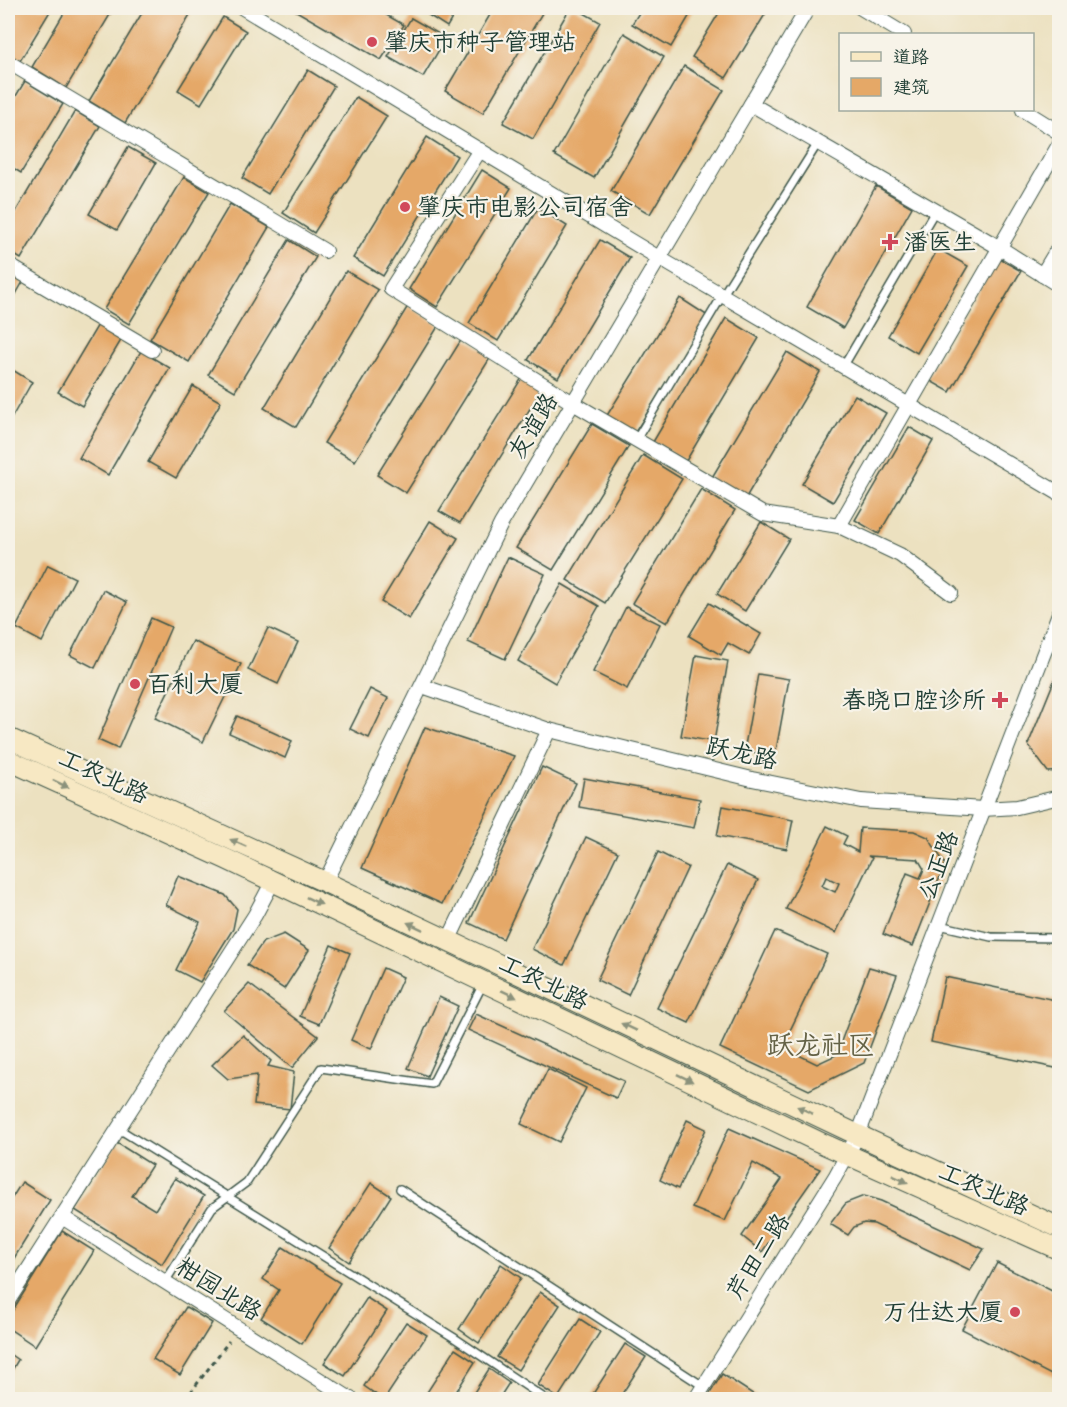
<svg xmlns="http://www.w3.org/2000/svg" width="1067" height="1407" font-family="'Indie Flower','LXGW WenKai TC',sans-serif">
	<style>
		.building { fill: #e5a867; fill-rule: evenodd }
		.lines { fill: none; stroke-linecap: round; stroke-linejoin: round }
		.lane-casing { stroke: #3e5649; stroke-width: 10 }
		.street-casing { stroke: #3e5649; stroke-width: 16 }
		.secondary-casing { stroke: #3e5649; stroke-width: 22 }
		.path { stroke: #3e5649; stroke-width: 3; stroke-dasharray: 4.5 4.5; stroke-linecap: butt }
		.lane { stroke: #fff; stroke-width: 7 }
		.street { stroke: #fff; stroke-width: 14 }
		.secondary { stroke: #f7e8c3; stroke-width: 20 }
		.oneway { fill: #8b927c }
		.poi-dot { fill: #d1495b; stroke: #f7f3e8; stroke-width: 2 }
		.labels { text-anchor: middle; stroke-width: 4.5; stroke-linejoin: round; paint-order: stroke }
		.poi-label { font-size: 24px; fill: #1f3d34; stroke: #f7f3e8; text-anchor: start }
		.street-label { font-size: 24px; fill: #1f3d34; stroke: #f7f3e8 }
		.quarter-label { font-size: 27px; fill: #646246; stroke: #f7f3e8 }
	</style>
	<rect width="100%" height="100%" fill="#f7f3e8"/>
	<filter id="ink" filterUnits="userSpaceOnUse"><feTurbulence type="fractalNoise" baseFrequency=".0167" numOctaves="2"/><feDisplacementMap in="SourceGraphic" scale="12" xChannelSelector="R" yChannelSelector="G"/><feConvolveMatrix kernelMatrix="1 2 1 2 8 2 1 2 1" color-interpolation-filters="sRGB"/></filter>
	<filter id="wash" filterUnits="userSpaceOnUse"><feTurbulence type="fractalNoise" baseFrequency=".008" numOctaves="4" result="noise"/><feDisplacementMap in="SourceGraphic" scale="24" xChannelSelector="R" yChannelSelector="G"/><feGaussianBlur stdDeviation="1.35" result="paint"/><feColorMatrix in="noise" values="0 0 0 0 0 0 0 0 0 0 0 0 0 0 0 0 0 1.4 0 .05"/><feComposite in="paint" operator="in"/></filter>
	<g filter="url(#wash)">
		<rect width="100%" height="100%" fill="#ece1c0"/>
		<g id="blocks">
			<g class="building">
				<path d="M10 8H52L20 61 8 53V12Z"/>
				<path d="M67 8H114L66 88 32 67Z"/>
				<path d="M145 8H194L125 123 89 101Z"/>
				<path d="M291 8H384L381 12 404 25 381 60Z"/>
				<path d="M420 8H458L447 27 419 9Z"/>
				<path d="M494 8H545L483 113 445 91Z"/>
				<path d="M570 8H575L600 22 533 139 503 123Z"/>
				<path d="M642 8H694L671 47 632 24Z"/>
				<path d="M722 8H769L726 78 692 57Z"/>
				<path d="M223 17 246 31 201 104 178 90Z"/>
				<path d="M411 18 446 38 423 77 388 57Z"/>
				<path d="M624 33 664 57 594 178 554 155Z"/>
				<path d="M684 66 724 90 650 214 611 191Z"/>
				<path d="M308 70 334 86 268 194 242 178Z"/>
				<path d="M25 81 63 104 21 173 8 165V109Z"/>
				<path d="M356 97 387 116 314 233 283 213Z"/>
				<path d="M75 111 100 126 21 259 8 251V225Z"/>
				<path d="M427 137 457 156 383 276 353 258Z"/>
				<path d="M128 147 156 163 117 230 89 214Z"/>
				<path d="M482 170 511 188 437 307 409 289Z"/>
				<path d="M184 177 209 192 129 324 104 309Z"/>
				<path d="M876 186 912 207 843 328 807 307Z"/>
				<path d="M230 204 269 227 189 362 150 339Z"/>
				<path d="M538 208 567 226 498 341 469 323Z"/>
				<path d="M289 240 316 257 235 391 208 375Z"/>
				<path d="M600 240 630 258 558 378 528 360Z"/>
				<path d="M938 249 968 266 917 353 888 336Z"/>
				<path d="M998 258 1021 271 950 392 927 379Z"/>
				<path d="M8 270 24 280 8 308Z"/>
				<path d="M346 271 378 290 296 427 264 408Z"/>
				<path d="M680 298 708 316 634 434 606 417Z"/>
				<path d="M408 306 439 325 355 461 324 443Z"/>
				<path d="M726 318 759 338 686 461 653 442Z"/>
				<path d="M99 323 123 337 82 406 58 392Z"/>
				<path d="M463 337 492 355 406 493 377 475Z"/>
				<path d="M141 351 170 368 108 475 79 458Z"/>
				<path d="M787 352 820 372 745 499 711 479Z"/>
				<path d="M8 367 32 382 8 424Z"/>
				<path d="M523 376 542 389 460 523 439 511Z"/>
				<path d="M193 386 221 402 176 478 148 462Z"/>
				<path d="M855 395 886 413 833 502 802 484Z"/>
				<path d="M592 424 629 446 553 570 516 548Z"/>
				<path d="M909 427 933 441 879 534 855 520Z"/>
				<path d="M643 455 682 479 605 603 567 580Z"/>
				<path d="M701 489 735 510 667 623 632 603Z"/>
				<path d="M430 521 458 538 409 619 381 602Z"/>
				<path d="M761 522 789 539 745 611 717 594Z"/>
				<path d="M508 557 545 574 505 659 468 642Z"/>
				<path d="M48 565 75 578 42 642 16 628Z"/>
				<path d="M562 584 599 606 555 683 518 661Z"/>
				<path d="M103 590 127 602 95 668 70 655Z"/>
				<path d="M709 603 761 634 749 655 728 643 721 655 689 636Z"/>
				<path d="M626 607 660 624 627 689 593 672Z"/>
				<path d="M151 618 171 627 118 749 98 740Z"/>
				<path d="M268 628 298 642 278 684 248 670Z"/>
				<path d="M193 641 241 664 203 742 155 718Z"/>
				<path d="M696 655 728 661 714 742 681 736Z"/>
				<path d="M1060 666V771L1048 772 1028 745Z"/>
				<path d="M758 674 789 679 775 756 744 751Z"/>
				<path d="M370 689 388 698 369 738 350 729Z"/>
				<path d="M237 716 292 741 285 758 229 733Z"/>
				<path d="M425 727 514 756 442 904 362 868Z"/>
				<path d="M542 767 576 783 503 939 469 923Z"/>
				<path d="M584 778 700 799 694 828 579 807Z"/>
				<path d="M723 806 793 820 787 849 717 836Z"/>
				<path d="M827 826 847 836 843 844 858 852 860 828 914 831 928 837 945 864 913 946 883 934 907 873 920 878 924 869 918 859 868 856 872 858 836 933 786 909ZM826 877 839 883 835 892 822 886Z"/>
				<path d="M586 837 618 852 564 965 532 949Z"/>
				<path d="M658 852 688 867 628 995 597 980Z"/>
				<path d="M727 865 758 880 689 1023 657 1008Z"/>
				<path d="M178 876 225 895 237 909 233 929 200 982 176 970 200 922 166 905Z"/>
				<path d="M775 931 827 954 782 1047 817 1064 836 1055 869 967 897 975 864 1063 809 1090 720 1048Z"/>
				<path d="M284 934 309 950 284 989 247 965 263 942Z"/>
				<path d="M331 945 350 953 319 1024 300 1016Z"/>
				<path d="M383 968 403 977 371 1049 351 1040Z"/>
				<path d="M945 977 1060 1001V1069L931 1042Z"/>
				<path d="M249 984 318 1036 292 1068 224 1011Z"/>
				<path d="M439 997 458 1006 427 1076 408 1068Z"/>
				<path d="M476 1014 624 1081 616 1098 468 1030Z"/>
				<path d="M243 1035 271 1061 268 1066 294 1072 290 1109 254 1105 257 1075 228 1079 212 1065Z"/>
				<path d="M548 1069 586 1088 559 1142 521 1124Z"/>
				<path d="M687 1120 706 1129 678 1189 660 1180Z"/>
				<path d="M729 1128 820 1169 762 1252 742 1236 782 1179 753 1163 725 1221 692 1208Z"/>
				<path d="M117 1143 152 1165 132 1196 155 1210 175 1178 204 1196 162 1264 75 1210Z"/>
				<path d="M22 1182 50 1200 8 1268V1204Z"/>
				<path d="M371 1183 391 1196 349 1262 329 1248Z"/>
				<path d="M864 1196 881 1201 984 1249 970 1270 874 1224 864 1223 854 1227 848 1235 830 1224 846 1203Z"/>
				<path d="M62 1231 94 1251 35 1346 8 1328V1318Z"/>
				<path d="M283 1247 340 1283 302 1344 261 1318 279 1290 263 1279Z"/>
				<path d="M997 1263 1060 1295 1059 1379 962 1329Z"/>
				<path d="M501 1264 521 1278 479 1343 459 1329Z"/>
				<path d="M540 1292 560 1305 518 1370 497 1357Z"/>
				<path d="M367 1298 387 1311 345 1376 324 1363Z"/>
				<path d="M186 1307 212 1323 180 1375 153 1359Z"/>
				<path d="M580 1319 600 1332 558 1398 538 1385Z"/>
				<path d="M406 1322 427 1335 384 1400 364 1386Z"/>
				<path d="M625 1344 646 1357 618 1400H589Z"/>
				<path d="M455 1349 475 1362 451 1400H422Z"/>
				<path d="M8 1353 18 1360 8 1377Z"/>
				<path d="M489 1369 509 1383 498 1400H469Z"/>
				<path d="M722 1374 762 1400H706Z"/>
			</g>
		</g>
	</g>
	<g filter="url(#ink)">
		<use href="#blocks" fill-opacity="0" stroke="#3e5649" stroke-width="1.5"/>
		<g class="lines">
			<defs>
				<g id="lane">
					<path d="M843 367 935 211"/>
					<path d="M636 440 722 296 818 143"/>
					<path d="M939 925 991 937 1060 938"/>
					<path d="M119 1129 453 1337 547 1400"/>
					<path d="M400 1189 703 1386"/>
					<path d="M165 1282 212 1208 247 1182 321 1068 432 1084 483 984"/>
				</g>
				<g id="street">
					<path d="M243 8 659 258 1060 494"/>
					<path d="M861 8 904 34"/>
					<path d="M8 62 325 251"/>
					<path d="M751 104 1000 248 1060 286"/>
					<path d="M1023 110 1060 133"/>
					<path d="M480 150 391 289 573 403 763 514 839 526 900 555 951 593"/>
					<path d="M8 265 152 350"/>
					<path d="M1042 275 1060 245"/>
					<path d="M839 526 1060 143"/>
					<path d="M422 686 549 730 752 779 861 801 983 809 1017 807 1060 797"/>
					<path d="M325 882 501 524 808 8"/>
					<path d="M448 941 549 730"/>
					<path d="M62 1217 352 1400"/>
					<path d="M8 1301 255 915 273 881"/>
					<path d="M695 1400 835 1177 858 1135 1060 611"/>
				</g>
				<g id="secondary">
					<path d="M8 738 325 882 858 1135 1060 1228"/>
					<path d="M8 760 226 859 817 1141 1060 1250"/>
				</g>
			</defs>
			<use href="#lane" class="lane-casing"/>
			<use href="#street" class="street-casing"/>
			<use href="#secondary" class="secondary-casing"/>
			<path class="path" d="M185 1400 229 1341"/>
			<use href="#lane" class="lane"/>
			<use href="#street" class="street"/>
			<use href="#secondary" class="secondary"/>
		</g>
		<defs><path id="oneway-solid" d="M-6-.8H1V-3.2L6.5 0L1 3.2V.8H-6Z" transform="scale(1.5)"/></defs>
		<g class="oneway">
			<use href="#oneway-solid" transform="translate(61 784) rotate(25)"/>
			<use href="#oneway-solid" transform="translate(238 843) rotate(-156)"/>
			<use href="#oneway-solid" transform="translate(314 901) rotate(25)"/>
			<use href="#oneway-solid" transform="translate(415 926) rotate(-155)"/>
			<use href="#oneway-solid" transform="translate(509 994) rotate(26)"/>
			<use href="#oneway-solid" transform="translate(629 1027) rotate(-155)"/>
			<use href="#oneway-solid" transform="translate(685 1078) rotate(26)"/>
			<use href="#oneway-solid" transform="translate(805 1110) rotate(-155)"/>
			<use href="#oneway-solid" transform="translate(900 1179) rotate(24)"/>
		</g>
	</g>
	<g class="poi-dot">
		<circle cx="372" cy="42" r="6"/>
		<circle cx="405" cy="207" r="6"/>
		<path d="M887 233h6v6h6v6h-6v6h-6v-6h-6v-6h6z"/>
		<circle cx="135" cy="684" r="6"/>
		<path d="M997 691h6v6h6v6h-6v6h-6v-6h-6v-6h6z"/>
		<circle cx="1015" cy="1312" r="6"/>
	</g>
	<g class="labels">
		<g class="poi-label">
			<text x="384" y="50">肇庆市种子管理站</text>
			<text x="417" y="215">肇庆市电影公司宿舍</text>
			<text x="904" y="250">潘医生</text>
			<text x="147" y="692">百利大厦</text>
			<text x="986" y="708" text-anchor="end">春晓口腔诊所</text>
			<text x="1003" y="1320" text-anchor="end">万仕达大厦</text>
		</g>
		<g class="street-label">
			<text transform="translate(533 426) rotate(-59)" y="8">友谊路</text>
			<text transform="translate(742 753) rotate(13)" y="8">跃龙路</text>
			<text transform="translate(104 776) rotate(25)" y="8">工农北路</text>
			<text transform="translate(938 865) rotate(-69)" y="8">公正路</text>
			<text transform="translate(544 982) rotate(26)" y="8">工农北路</text>
			<text transform="translate(984 1189) rotate(24)" y="8">工农北路</text>
			<text transform="translate(758 1256) rotate(-58)" y="8">芹田二路</text>
			<text transform="translate(219 1289) rotate(32)" y="8">柑园北路</text>
		</g>
		<g class="quarter-label">
			<text x="821" y="1054">跃龙社区</text>
		</g>
	</g>
	<rect width="1067" height="1407" fill="none" stroke="#f7f3e8" stroke-width="30"/>
	<rect x="839" y="33" width="195" height="78" fill="#f7f3e8" stroke="#a1aaa0" stroke-width="1.5"/>
	<rect x="851" y="52" width="30" height="9" fill="#f7e8c3" stroke="#a1aaa0" stroke-width="1.5"/>
	<text x="893" y="63" font-size="18" fill="#1f3d34">道路</text>
	<rect x="851" y="78" width="30" height="18" fill="#e5a867" stroke="#a1aaa0" stroke-width="1.5"/>
	<text x="893" y="93" font-size="18" fill="#1f3d34">建筑</text>
</svg>
